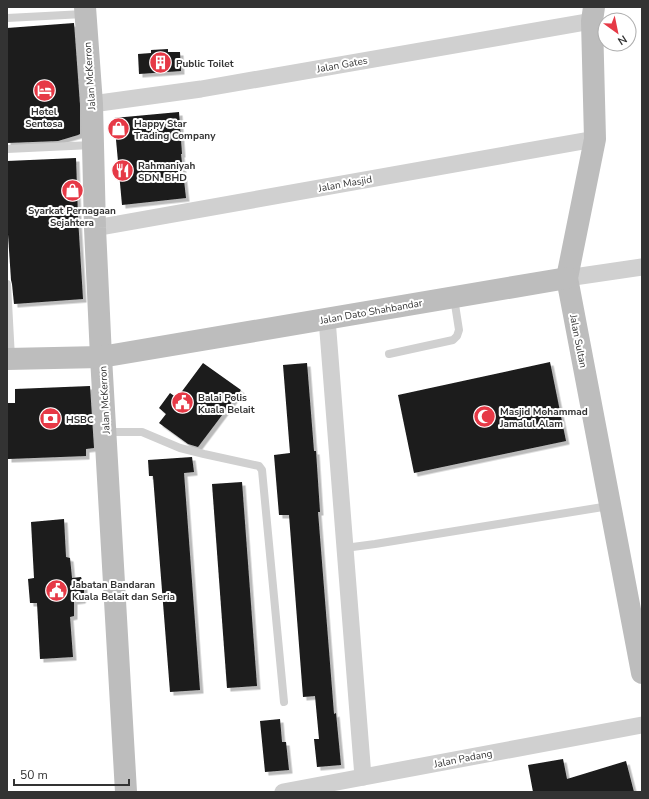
<svg xmlns="http://www.w3.org/2000/svg" width="649" height="799" font-family="'Nunito Sans',sans-serif">
	<style>
		.building { fill: #1a1a1a; filter: url(#shadow) }
		.lines { fill: none; stroke-linecap: round; stroke-linejoin: round }
		.lane { stroke: #d0d0d0; stroke-width: 8 }
		.street { stroke: #d0d0d0; stroke-width: 17 }
		.secondary { stroke: #bdbdbd; stroke-width: 22 }
		.labels { text-anchor: middle; stroke-width: 4; stroke-linejoin: round; paint-order: stroke }
		.poi-label { font-size: 10px; font-weight: bold; fill: #333; stroke: #fff; text-anchor: start }
		.street-label { font-size: 10px; fill: #333; stroke: #fff }
	</style>
	<defs>
		<filter id="shadow"><feDropShadow dx="3.5" dy="3.5" stdDeviation="0" flood-color="#0004"/></filter>
	</defs>
	<rect width="100%" height="100%" fill="#fff"/>
	<g class="building">
		<path d="M74 23 80 105V134L78 135 58 141 7 143V28Z"/>
		<path d="M168 49V52H180L181 71 139 74 138 54 151 53V50Z"/>
		<path d="M179 112 182 154H181L186 198 122 205 114 118Z"/>
		<path d="M76 158 78 218 83 299 14 304 12 284 11 280 7 219V161Z"/>
		<path d="M550 362 566 441 414 473 398 395Z"/>
		<path d="M203 363 241 390 198 447 188 444 159 423 166 414 159 408 170 393 177 398Z"/>
		<path d="M307 363 314 451H316L320 512H318L334 714 336 713 341 765 317 767 314 739H319L315 696 303 697 289 515H279L274 455 290 453 283 365Z"/>
		<path d="M90 386 94 448 86 449V456L8 459 7 403H15V389Z"/>
		<path d="M192 457 194 472 184 473 200 690 170 692 153 476H149L148 460Z"/>
		<path d="M242 482 257 686 227 688 212 484Z"/>
		<path d="M64 519 66 557 70 558 72 578 81 577 84 586V594L82 600 74 601V616L70 617 73 657 40 659 37 603H30L28 579 34 578 31 522Z"/>
		<path d="M280 719 282 742H286L289 770 265 772 260 721Z"/>
		<path d="M563 759 567 779 626 761 634 792H533L528 765Z"/>
	</g>
	<g class="lines">
		<g class="lane">
			<path d="M7 18 84 14"/>
			<path d="M7 149 92 145"/>
			<path d="M7 284 11 358"/>
			<path d="M389 354 453 340 457 336 459 330 454 298"/>
			<path d="M106 432H142L180 448 204 454 259 466 262 470 284 702"/>
			<path d="M345 548 375 544 609 506"/>
		</g>
		<g class="street">
			<path d="M92 104 201 89 592 21"/>
			<path d="M95 228 595 139"/>
			<path d="M567 278 642 267"/>
			<path d="M327 319 363 777"/>
			<path d="M283 792 642 725"/>
		</g>
		<g class="secondary">
			<path d="M85 7 92 104 95 228 101 357 126 792"/>
			<path d="M594 7 592 21 595 139 567 278 642 673"/>
			<path d="M7 359 101 357 567 278"/>
		</g>
	</g>
	<defs>
		<symbol id="building-disc" viewBox="-11 -11 22 22"><circle r="9.5" fill="#e63946" stroke="#fff"/><path d="M-4-6H4V6H1V3H-1V6H-4ZM-2.5-4.3h1.7v1.8h-1.7ZM.8-4.3h1.7v1.8H.8ZM-2.5-1h1.7V.8h-1.7ZM.8-1h1.7V.8H.8Z" fill="#fff"/></symbol>
		<symbol id="hotel-disc" viewBox="-11 -11 22 22"><circle r="9.5" fill="#e63946" stroke="#fff"/><path d="M-6-4.5h1.5V1H6V5H4.5V3h-9V5H-6ZM-4 0a1.8 1.8 0 1 1 3.6 0ZM.5 0V-2.5h3Q6-2.5 6 0Z" fill="#fff"/></symbol>
		<symbol id="shop-disc" viewBox="-11 -11 22 22"><circle r="9.5" fill="#e63946" stroke="#fff"/><path d="M-5-2.5h2.3a2.7 3.5 0 0 1 5.4 0H5L5.5 6h-11ZM-1.5-2.5h3a1.5 2.3 0 0 0-3 0Z" fill="#fff"/></symbol>
		<symbol id="restaurant-disc" viewBox="-11 -11 22 22"><circle r="9.5" fill="#e63946" stroke="#fff"/><path d="M-5-6h1v4h1v-4h1v4h1v-4h1v5L-1.5 .5V6h-2V.5L-5-1ZM5-6V6H3V1.5H1.5Q1.5-4 5-6Z" fill="#fff"/></symbol>
		<symbol id="civic-disc" viewBox="-11 -11 22 22"><circle r="9.5" fill="#e63946" stroke="#fff"/><path d="M-.6-6.5H3V-4.5H.6V-3L4-1V1h2V6H-6V1h2V-1L-.6-3ZM-1.2 2.5V6h2.4V2.5Z" fill="#fff"/></symbol>
		<symbol id="mosque-disc" viewBox="-11 -11 22 22"><circle r="9.5" fill="#e63946" stroke="#fff"/><path d="M3.5-4.9A6 6 0 1 0 3.5 4.9A5 5 0 1 1 3.5-4.9Z" fill="#fff"/></symbol>
		<symbol id="bank-disc" viewBox="-11 -11 22 22"><circle r="9.5" fill="#e63946" stroke="#fff"/><path d="M-6-4H6V4H-6ZM0-2.3a2.3 2.3 0 1 0 0 4.6a2.3 2.3 0 1 0 0-4.6Z" fill="#fff"/></symbol>
	</defs>
	<g fill-rule="evenodd">
		<use href="#building-disc" x="148" y="50" width="25" height="25"/>
		<use href="#hotel-disc" x="32" y="78" width="25" height="25"/>
		<use href="#shop-disc" x="106" y="116" width="25" height="25"/>
		<use href="#restaurant-disc" x="110" y="158" width="25" height="25"/>
		<use href="#shop-disc" x="60" y="178" width="25" height="25"/>
		<use href="#civic-disc" x="170" y="390" width="25" height="25"/>
		<use href="#mosque-disc" x="472" y="404" width="25" height="25"/>
		<use href="#bank-disc" x="38" y="406" width="25" height="25"/>
		<use href="#civic-disc" x="44" y="578" width="25" height="25"/>
	</g>
	<g class="labels">
		<g class="poi-label">
			<text x="176" y="67">Public Toilet</text>
			<text x="44" y="115" text-anchor="middle">Hotel<tspan x="44" dy="12">Sentosa</tspan></text>
			<text x="134" y="127">Happy Star<tspan x="134" dy="12">Trading Company</tspan></text>
			<text x="138" y="169">Rahmaniyah<tspan x="138" dy="12">SDN. BHD</tspan></text>
			<text x="72" y="214" text-anchor="middle">Syarkat Pernagaan<tspan x="72" dy="12">Sejahtera</tspan></text>
			<text x="198" y="401">Balai Polis<tspan x="198" dy="12">Kuala Belait</tspan></text>
			<text x="500" y="415">Masjid Mohammad<tspan x="500" dy="12">Jamalul Alam</tspan></text>
			<text x="66" y="423">HSBC</text>
			<text x="72" y="588">Jabatan Bandaran<tspan x="72" dy="12">Kuala Belait dan Seria</tspan></text>
		</g>
		<g class="street-label">
			<text transform="translate(342 64) rotate(-10)" y="4">Jalan Gates</text>
			<text transform="translate(89 76) rotate(-94)" y="4">Jalan McKerron</text>
			<text transform="translate(345 183) rotate(-10)" y="4">Jalan Masjid</text>
			<text transform="translate(371 311) rotate(-10)" y="4">Jalan Dato Shahbandar</text>
			<text transform="translate(579 341) rotate(79)" y="4">Jalan Sultan</text>
			<text transform="translate(104 400) rotate(-93)" y="4">Jalan McKerron</text>
			<text transform="translate(463 758) rotate(-11)" y="4">Jalan Padang</text>
		</g>
	</g>
	<rect width="649" height="799" fill="none" stroke="#333333" stroke-width="16"/>
	<g transform="translate(617 32) rotate(147)"><circle r="19" fill="#ffffff" stroke="#adadad"/>
	<path d="M0-3L7 15L0 10L-7 15Z" fill="#e63946"/>
	<text y="-6" font-size="11" font-weight="bold" text-anchor="middle" fill="#333333">N</text>
	</g>
	<path d="M14 779v6h115v-6" fill="none" stroke="#333333" stroke-width="2"/>
	<text x="20" y="779" font-size="12" fill="#333333" stroke="#ffffff" stroke-width="3" paint-order="stroke">50 m</text>
</svg>
